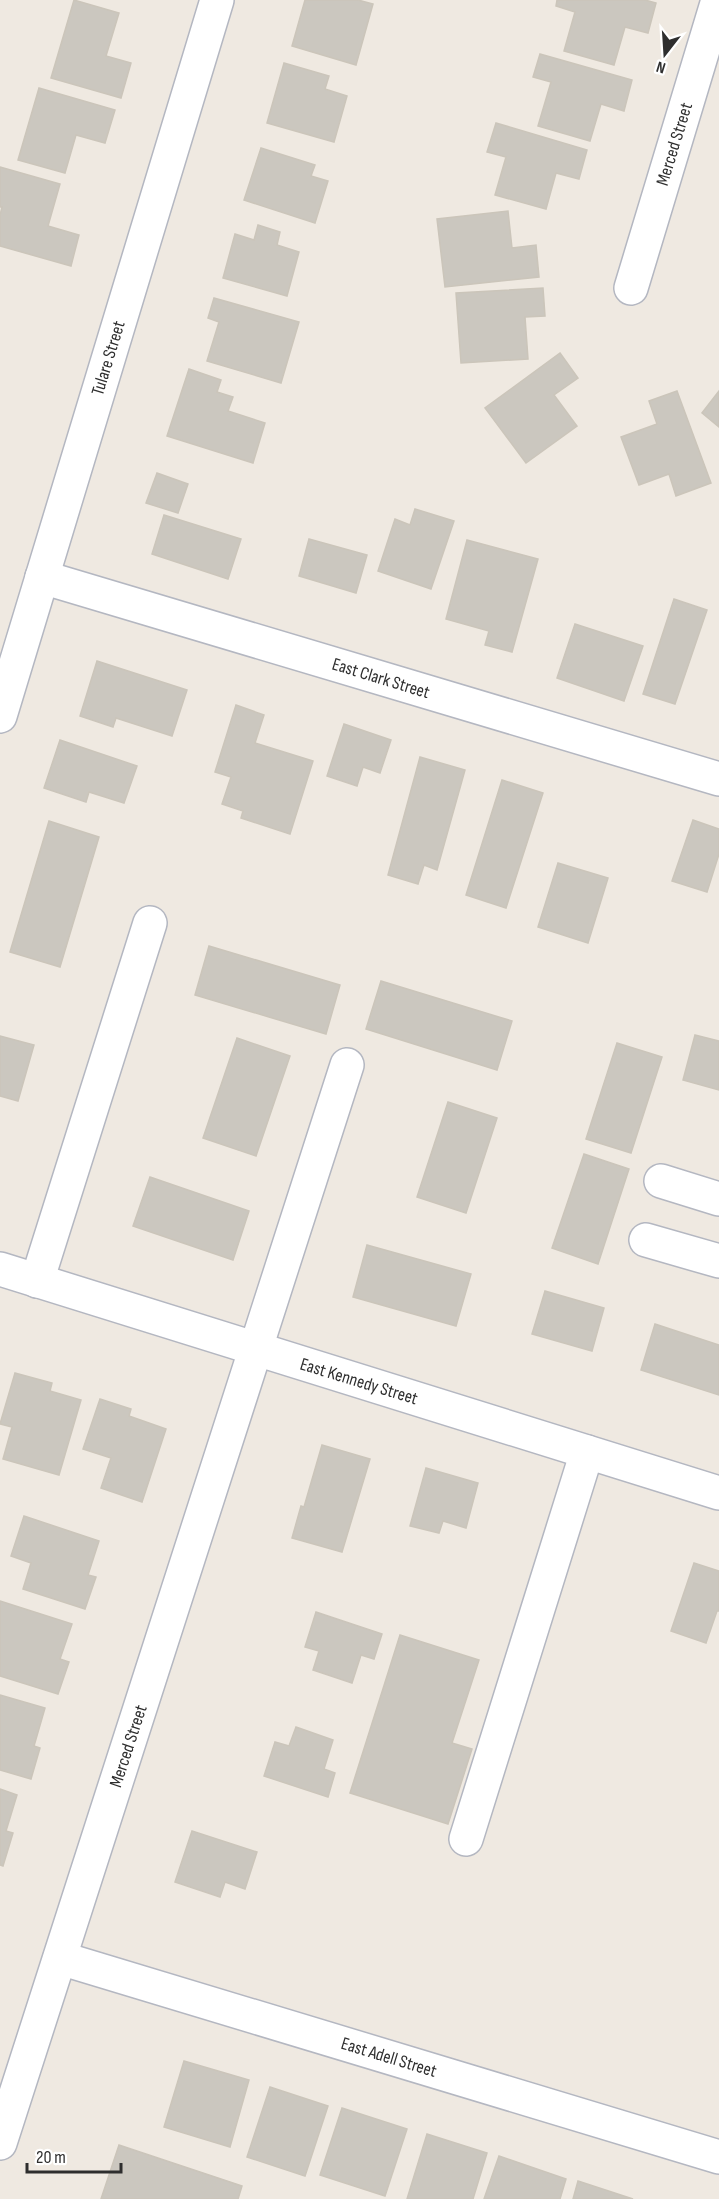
<svg xmlns="http://www.w3.org/2000/svg" width="719" height="2199" font-family="'Sofia Sans Condensed',sans-serif">
	<style>
		.building { fill: #cbc7bf; stroke: #cbc5ba; stroke-width: 1.5 }
		.lines { fill: none; stroke-linecap: round; stroke-linejoin: round }
		.minor-casing { stroke: #b4b7c1; stroke-width: 36 }
		.minor { stroke: #fff; stroke-width: 33 }
		.labels { text-anchor: middle; stroke-width: 6; stroke-linejoin: round; paint-order: stroke }
		.street-label { font-size: 18px; fill: #2e2e2e; stroke: #fff }
	</style>
	<rect width="100%" height="100%" fill="#efe9e1"/>
	<g class="building">
		<path d="M74 0 119 13 106 56 131 63 121 98 51 78Z"/>
		<path d="M305 0H358L373 4 356 65 292 46Z"/>
		<path d="M557 0H645L656 3 648 33 625 27 614 65 564 51 575 12 556 6Z"/>
		<path d="M540 54 632 80 624 111 601 104 590 141 538 126 551 82 533 77Z"/>
		<path d="M284 63 329 76 325 89 347 96 334 142 267 123Z"/>
		<path d="M39 88 115 110 105 143 76 135 65 173 18 160Z"/>
		<path d="M496 123 587 150 579 179 556 173 546 209 495 195 506 157 487 152Z"/>
		<path d="M261 148 315 165 311 176 328 181 315 223 244 200Z"/>
		<path d="M0 167 60 184 48 226 79 235 71 266 0 246V215L2 207H0Z"/>
		<path d="M508 211 512 248 536 245 539 277 445 287 437 219Z"/>
		<path d="M258 225 280 232 277 245 299 252 287 296 223 278 235 234 254 240Z"/>
		<path d="M543 288 545 316 525 317 528 359 461 363 456 293Z"/>
		<path d="M214 298 299 322 281 383 207 361 219 322 208 318Z"/>
		<path d="M560 353 578 378 554 395 577 426 526 463 485 408Z"/>
		<path d="M189 369 221 380 217 392 233 397 228 411 265 423 253 463 167 436Z"/>
		<path d="M677 391 711 483 676 496 669 474 639 485 621 437 657 424 649 401Z"/>
		<path d="M719 391V427L702 413Z"/>
		<path d="M157 473 188 484 178 513 146 503Z"/>
		<path d="M415 509 454 521 431 589 378 571 395 519 410 525Z"/>
		<path d="M164 515 241 539 228 579 152 554Z"/>
		<path d="M309 539 367 555 356 593 299 576Z"/>
		<path d="M467 540 538 559 512 652 485 645 489 631 446 619Z"/>
		<path d="M674 599 707 610 675 704 643 694Z"/>
		<path d="M575 624 643 646 624 701 557 678Z"/>
		<path d="M97 661 187 690 172 736 116 718 113 727 80 716Z"/>
		<path d="M236 705 264 715 255 743 313 761 290 834 241 818 243 811 222 804 231 777 215 772Z"/>
		<path d="M344 724 391 740 380 773 363 767 357 786 327 776Z"/>
		<path d="M60 740 137 766 124 803 89 792 86 802 44 788Z"/>
		<path d="M420 757 465 770 437 870 424 865 418 884 388 875Z"/>
		<path d="M502 780 543 793 506 908 466 895Z"/>
		<path d="M693 820 719 829V854L707 892 672 881Z"/>
		<path d="M49 821 99 837 60 967 10 952Z"/>
		<path d="M558 863 608 878 588 943 538 927Z"/>
		<path d="M209 946 340 985 326 1034 195 995Z"/>
		<path d="M381 981 512 1021 497 1070 366 1029Z"/>
		<path d="M695 1035 719 1041V1090L683 1080Z"/>
		<path d="M0 1036 34 1045 18 1101 0 1096Z"/>
		<path d="M237 1038 290 1056 256 1156 203 1138Z"/>
		<path d="M617 1043 662 1057 631 1153 586 1139Z"/>
		<path d="M448 1102 497 1118 466 1213 417 1197Z"/>
		<path d="M584 1154 629 1169 598 1264 552 1248Z"/>
		<path d="M150 1177 249 1211 233 1260 133 1226Z"/>
		<path d="M367 1245 471 1274 456 1326 353 1297Z"/>
		<path d="M545 1291 604 1308 592 1351 532 1334Z"/>
		<path d="M655 1324 719 1345V1395L641 1370Z"/>
		<path d="M15 1373 52 1383 50 1391 81 1400 59 1475 3 1459 12 1427 0 1424Z"/>
		<path d="M100 1399 131 1409 129 1416 166 1429 142 1502 101 1488 111 1458 83 1449Z"/>
		<path d="M322 1445 370 1459 342 1552 292 1538 301 1506 304 1507Z"/>
		<path d="M426 1468 478 1483 466 1528 443 1521 439 1533 410 1526Z"/>
		<path d="M24 1516 99 1541 88 1575 96 1577 85 1609 23 1589 31 1563 11 1556Z"/>
		<path d="M694 1563 719 1571V1611H717L706 1643 671 1631Z"/>
		<path d="M0 1601 72 1624 60 1659 69 1662 58 1694 0 1676Z"/>
		<path d="M316 1612 382 1634 374 1659 361 1655 352 1683 313 1670 319 1651 305 1647Z"/>
		<path d="M400 1635 479 1660 452 1743 472 1749 448 1824 350 1793Z"/>
		<path d="M0 1695 45 1708 34 1746 40 1748 31 1779 0 1770Z"/>
		<path d="M296 1727 333 1740 324 1769 335 1773 328 1797 264 1776 275 1742 289 1746Z"/>
		<path d="M0 1789 17 1795 6 1831 13 1833 3 1866 0 1865Z"/>
		<path d="M192 1831 257 1852 245 1889 225 1882 220 1897 175 1882Z"/>
		<path d="M184 2061 249 2080 230 2147 164 2127Z"/>
		<path d="M270 2087 328 2106 305 2176 247 2157Z"/>
		<path d="M342 2108 407 2129 385 2196 320 2175Z"/>
		<path d="M427 2134 487 2153 473 2199H407Z"/>
		<path d="M119 2145 242 2186 238 2199H101Z"/>
		<path d="M499 2156 566 2179 560 2199H484Z"/>
		<path d="M578 2181 633 2199H573Z"/>
	</g>
	<g class="lines">
		<defs>
			<g id="minor">
				<path d="M631 288 718 0"/>
				<path d="M42 577 719 779"/>
				<path d="M0 716 217 0"/>
				<path d="M661 1181 719 1199"/>
				<path d="M646 1240 719 1261"/>
				<path d="M0 1269 719 1493"/>
				<path d="M37 1281 150 923"/>
				<path d="M466 1839 587 1452"/>
				<path d="M60 1958 719 2157"/>
				<path d="M0 2143 347 1065"/>
			</g>
		</defs>
		<use href="#minor" class="minor-casing"/>
		<use href="#minor" class="minor"/>
	</g>
	<g class="labels">
		<g class="street-label">
			<text transform="translate(674 144) rotate(-73)" y="6">Merced Street</text>
			<text transform="translate(108 358) rotate(-73)" y="6">Tulare Street</text>
			<text transform="translate(381 678) rotate(17)" y="6">East Clark Street</text>
			<text transform="translate(359 1381) rotate(17)" y="6">East Kennedy Street</text>
			<text transform="translate(128 1746) rotate(-72)" y="6">Merced Street</text>
			<text transform="translate(389 2057) rotate(17)" y="6">East Adell Street</text>
		</g>
	</g>
	<g transform="translate(665 54) rotate(197)" stroke="#ffffff" stroke-width="4.5" paint-order="stroke">
	<path d="M0-4.5L10 22L0 15L-10 22Z" fill="#2e2e2e"/>
	<text y="-9" font-size="16" font-weight="bold" text-anchor="middle" fill="#2e2e2e">N</text>
	</g>
	<path d="M27 2163v9h94v-9" fill="none" stroke="#2e2e2e" stroke-width="3"/>
	<text x="36" y="2163" font-size="18" fill="#2e2e2e" stroke="#ffffff" stroke-width="4.5" paint-order="stroke">20 m</text>
</svg>
